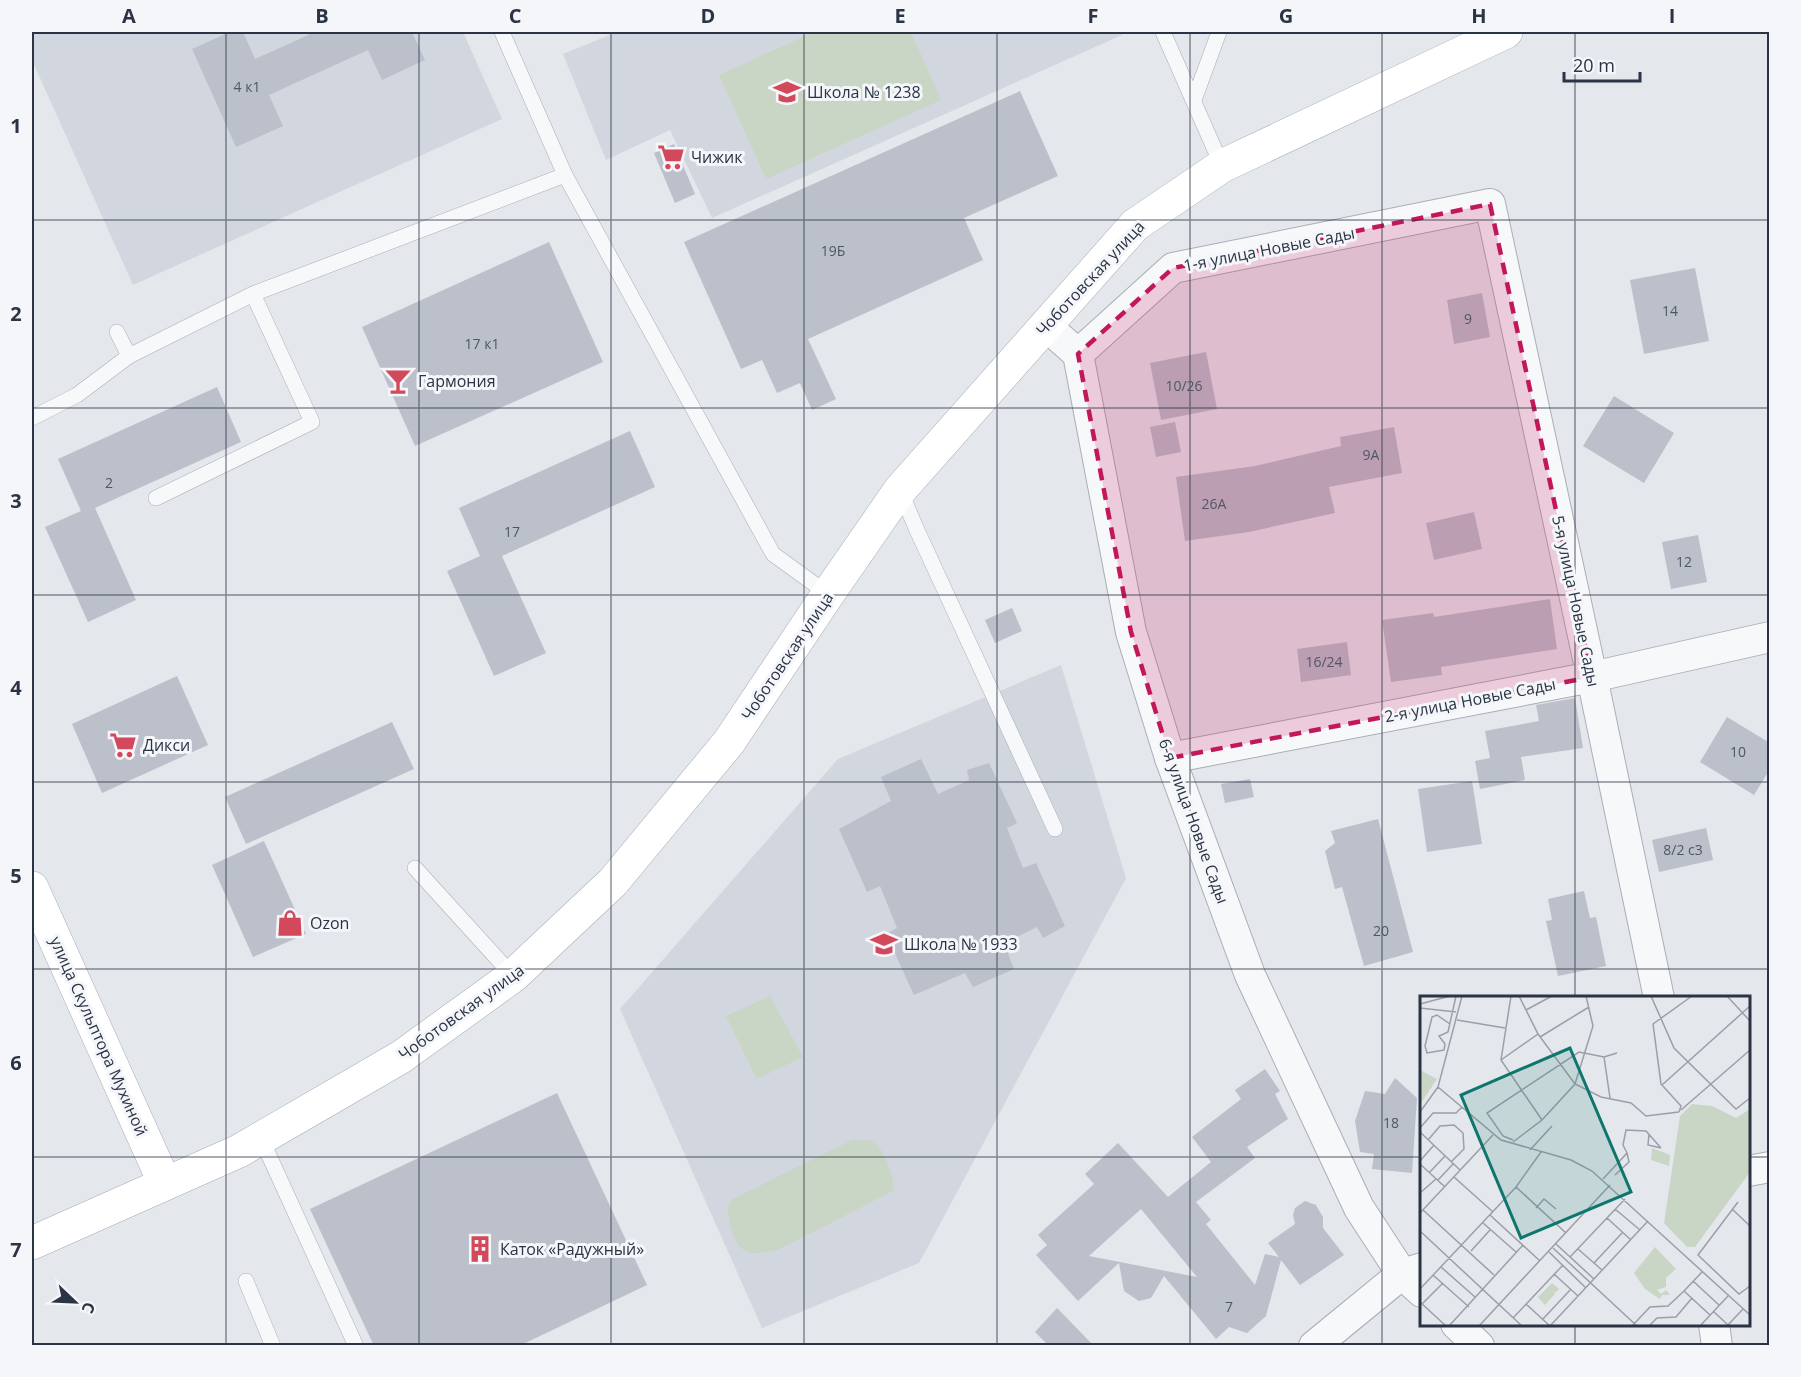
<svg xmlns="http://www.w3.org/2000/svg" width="1801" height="1377" font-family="'Open Sans',sans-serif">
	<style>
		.built { fill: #d2d6de }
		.green { fill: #c9d6c5 }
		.building { fill: #bbc0ca; fill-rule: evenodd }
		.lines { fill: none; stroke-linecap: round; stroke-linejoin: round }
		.lane-casing { stroke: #a9aeb7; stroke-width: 16 }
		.street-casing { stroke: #a9aeb7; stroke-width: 32 }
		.secondary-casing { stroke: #a9aeb7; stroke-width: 34 }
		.lane { stroke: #f7f8fa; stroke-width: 15 }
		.street { stroke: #f7f8fa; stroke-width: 30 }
		.secondary { stroke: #fff; stroke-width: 33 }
		.marked { fill: #c2185b; fill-opacity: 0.2; stroke: #c2185b; stroke-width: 4.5; stroke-dasharray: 12 8; stroke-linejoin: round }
		.grid { fill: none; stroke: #2b3445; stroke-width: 1.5; stroke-opacity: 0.55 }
		.labels { text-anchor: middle; stroke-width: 6; stroke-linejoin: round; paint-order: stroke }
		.number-label { font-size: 14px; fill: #4f5766 }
		.poi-label { font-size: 16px; fill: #2b3445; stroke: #f4f6f9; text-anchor: start }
		.street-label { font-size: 16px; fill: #2b3445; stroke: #f4f6f9 }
		.inset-road { fill: none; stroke: #9a9fa9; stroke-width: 1.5 }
		.view { fill: #0f766e; fill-opacity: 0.15; stroke: #0f766e; stroke-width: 3 }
		.inset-edge { fill: none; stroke: #2b3445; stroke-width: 3 }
		.neatline { fill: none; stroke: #2b3445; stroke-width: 2 }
		.grid-label { font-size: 20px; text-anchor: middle; font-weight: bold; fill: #2b3445 }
	</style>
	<rect width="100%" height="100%" fill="#e4e7ec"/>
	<g class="built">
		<path d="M32 32H463L502 119 133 285 32 60Z"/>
		<path d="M617 32H1120L1122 35 712 218 670 130 606 160 563 54Z"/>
		<path d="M1061 665 1126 878 919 1263 762 1328 620 1009 838 759Z"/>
	</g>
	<g class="green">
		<path d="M814 32H911L941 100 766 179 719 75Z"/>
		<path d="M770 996 803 1057 757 1079 726 1016Z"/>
		<path d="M852 1140C858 1140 866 1139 871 1141 883 1145 896 1180 893 1191L778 1250C736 1260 734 1244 727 1207L733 1199Z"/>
	</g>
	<g class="building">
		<path d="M230 32H243L255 59 315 32H412L425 60 382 80 368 50 269 95 283 126 236 147 192 49Z"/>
		<path d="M1020 91 1058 176 964 218 983 260 808 339 836 399 812 410 800 383 777 393 762 360 741 369 684 242Z"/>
		<path d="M674 144 695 194 675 203 654 153Z"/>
		<path d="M549 242 603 362 415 446 362 327Z"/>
		<path d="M1695 268 1709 341 1644 354 1630 280Z"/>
		<path d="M1482 293 1490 337 1454 344 1447 300Z"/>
		<path d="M1206 352 1217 409 1161 420 1150 363Z"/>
		<path d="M217 387 241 442 95 508 136 600 88 622 45 527 81 511 58 459Z"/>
		<path d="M1614 396 1674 433 1644 483 1583 446Z"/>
		<path d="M1175 422 1181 452 1156 457 1150 427Z"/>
		<path d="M1394 427 1402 473 1329 487 1335 513 1249 532 1185 541 1176 477 1255 466 1341 446 1340 437Z"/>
		<path d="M630 431 655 487 502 556 546 653 494 676 447 571 480 556 459 508Z"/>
		<path d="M1474 512 1482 549 1434 560 1426 523Z"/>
		<path d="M1698 535 1707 582 1671 589 1662 542Z"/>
		<path d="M1550 599 1557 649 1441 667 1442 675 1391 682 1382 620 1433 613 1434 617Z"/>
		<path d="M1012 608 1022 631 995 643 985 620Z"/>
		<path d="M1347 642 1351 675 1301 682 1297 649Z"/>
		<path d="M177 676 208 745 102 793 72 724Z"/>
		<path d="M1575 698 1583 748 1521 757 1525 780 1480 789 1475 761 1490 758 1485 731 1539 721 1536 705Z"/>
		<path d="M1727 717 1770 743V769L1754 795 1700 762Z"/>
		<path d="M392 722 414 769 246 844 225 797Z"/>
		<path d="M921 759 938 794 969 780 967 770 989 763 1017 823 1007 828 1023 868 1036 863 1065 926 1043 938 1037 927 1004 943 1014 969 973 987 965 973 914 995 886 934 897 928 880 886 867 892 839 829 891 801 881 777Z"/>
		<path d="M1250 779 1254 797 1225 803 1221 784Z"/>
		<path d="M1472 781 1482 844 1427 852 1418 789Z"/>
		<path d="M1378 819 1413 952 1364 966 1342 887 1335 889 1325 851 1335 843 1331 831Z"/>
		<path d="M1706 828 1713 860 1659 872 1652 840Z"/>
		<path d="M264 841 306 934 253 957 212 865Z"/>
		<path d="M1584 891 1590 918 1596 917 1606 966 1558 976 1546 921 1552 920 1548 899Z"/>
		<path d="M1265 1069 1280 1091 1275 1094 1288 1119 1247 1147 1255 1158 1196 1202 1211 1220 1206 1224 1255 1285 1265 1254 1279 1257 1268 1243 1295 1224 1293 1215 1295 1208 1305 1201 1316 1205 1323 1217V1228L1344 1255 1300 1285 1281 1260 1266 1316 1247 1333 1229 1327 1216 1339 1164 1276 1151 1298 1139 1301 1124 1291 1119 1263 1078 1301 1036 1255 1047 1245 1038 1235 1094 1184 1085 1174 1118 1143 1168 1197 1211 1162 1192 1137 1241 1099 1235 1090ZM1141 1209 1197 1277 1089 1256Z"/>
		<path d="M1395 1078 1417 1098 1412 1173 1372 1169 1374 1154 1360 1152 1355 1121 1365 1091 1385 1094Z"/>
		<path d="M557 1093 647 1285 519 1346H374L310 1209Z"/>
		<path d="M1057 1308 1094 1346H1049L1035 1332Z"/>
	</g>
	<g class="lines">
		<defs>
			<g id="lane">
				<path d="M502 32 565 175 773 554 828 594"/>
				<path d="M1163 32 1222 166"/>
				<path d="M1194 100 1219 32"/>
				<path d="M117 332 129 356"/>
				<path d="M32 418 77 395 129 356 253 294 565 175"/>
				<path d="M900 490 916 528 1055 829"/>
				<path d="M156 498 312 422 253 294"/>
				<path d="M415 868 513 976"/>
				<path d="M261 1138 356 1346"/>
				<path d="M246 1281 273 1346"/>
			</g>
			<g id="street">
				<path d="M1045 325 1078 354 1131 632 1170 758 1250 975 1359 1208 1402 1274 1422 1292"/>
				<path d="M1078 354 1173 268 1490 204 1592 677 1659 998"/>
				<path d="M1170 758 1592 677 1770 637"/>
				<path d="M1748 1171 1770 1167"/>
				<path d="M1456 1324 1479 1346"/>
				<path d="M1714 1324 1717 1346"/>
				<path d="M1314 1346 1402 1274 1422 1268"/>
			</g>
			<g id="secondary">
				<path d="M32 888 165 1184"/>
				<path d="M32 1243 239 1151 401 1057 513 976 613 882 729 742 828 594 900 490 1135 225 1222 166 1506 32"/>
			</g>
		</defs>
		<use href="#lane" class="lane-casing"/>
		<use href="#street" class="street-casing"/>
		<use href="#secondary" class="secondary-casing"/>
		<use href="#lane" class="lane"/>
		<use href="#street" class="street"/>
		<use href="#secondary" class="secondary"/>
	</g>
	<path class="marked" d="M1490 204 1592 677 1170 758 1131 632 1078 354 1173 268Z"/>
	<path class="grid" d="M226 32V1346M419 32V1346M611 32V1346M804 32V1346M997 32V1346M1190 32V1346M1382 32V1346M1575 32V998M32 220H1770M32 408H1770M32 595H1770M32 782H1770M32 969H1770M32 1157H1422M1748 1157H1770M1575 1324V1346"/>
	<defs>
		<symbol id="school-bare" viewBox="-9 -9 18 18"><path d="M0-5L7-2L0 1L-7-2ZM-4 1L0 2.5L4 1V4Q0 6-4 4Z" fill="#d1495b" stroke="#f4f6f9" stroke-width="2.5" paint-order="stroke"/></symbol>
		<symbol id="supermarket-bare" viewBox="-9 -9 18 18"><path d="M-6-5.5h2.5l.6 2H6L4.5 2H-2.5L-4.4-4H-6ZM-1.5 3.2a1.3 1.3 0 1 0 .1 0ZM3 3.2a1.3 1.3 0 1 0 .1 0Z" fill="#d1495b" stroke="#f4f6f9" stroke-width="2.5" paint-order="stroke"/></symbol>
		<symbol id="bar-bare" viewBox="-9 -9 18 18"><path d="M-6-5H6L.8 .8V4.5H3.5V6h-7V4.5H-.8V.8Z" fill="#d1495b" stroke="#f4f6f9" stroke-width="2.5" paint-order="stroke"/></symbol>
		<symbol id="shop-bare" viewBox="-9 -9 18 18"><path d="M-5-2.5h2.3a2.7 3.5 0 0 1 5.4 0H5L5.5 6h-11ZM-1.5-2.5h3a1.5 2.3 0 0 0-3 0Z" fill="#d1495b" stroke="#f4f6f9" stroke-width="2.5" paint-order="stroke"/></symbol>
		<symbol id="building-bare" viewBox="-9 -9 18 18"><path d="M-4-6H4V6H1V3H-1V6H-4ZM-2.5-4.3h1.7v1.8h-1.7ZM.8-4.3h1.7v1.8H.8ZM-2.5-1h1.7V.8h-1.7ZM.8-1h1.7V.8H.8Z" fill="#d1495b" stroke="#f4f6f9" stroke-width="2.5" paint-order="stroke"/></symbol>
	</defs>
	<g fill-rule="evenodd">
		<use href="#school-bare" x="768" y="73" width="38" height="38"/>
		<use href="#supermarket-bare" x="652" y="138" width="38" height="38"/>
		<use href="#bar-bare" x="379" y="362" width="38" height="38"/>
		<use href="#supermarket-bare" x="104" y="726" width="38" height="38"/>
		<use href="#shop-bare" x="271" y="904" width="38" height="38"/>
		<use href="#school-bare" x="865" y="925" width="38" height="38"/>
		<use href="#building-bare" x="461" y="1230" width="38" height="38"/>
	</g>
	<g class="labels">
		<g class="number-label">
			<text x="247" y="92">4 к1</text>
			<text x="833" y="256">19Б</text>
			<text x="1670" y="316">14</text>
			<text x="1468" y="324">9</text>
			<text x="482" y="349">17 к1</text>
			<text x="1184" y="391">10/26</text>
			<text x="1371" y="460">9А</text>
			<text x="109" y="488">2</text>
			<text x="1214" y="509">26А</text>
			<text x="512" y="537">17</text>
			<text x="1684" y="567">12</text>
			<text x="1324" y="667">16/24</text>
			<text x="1738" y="757">10</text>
			<text x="1683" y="855">8/2 с3</text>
			<text x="1381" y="936">20</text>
			<text x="1391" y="1128">18</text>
			<text x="1229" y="1312">7</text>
		</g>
		<g class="poi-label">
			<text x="807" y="98">Школа № 1238</text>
			<text x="691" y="163">Чижик</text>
			<text x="418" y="387">Гармония</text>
			<text x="143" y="751">Дикси</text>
			<text x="310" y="929">Ozon</text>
			<text x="904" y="950">Школа № 1933</text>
			<text x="500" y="1255">Каток «Радужный»</text>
		</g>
		<g class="street-label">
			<text transform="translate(1269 249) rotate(-11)" y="6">1-я улица Новые Сады</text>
			<text transform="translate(1090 278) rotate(-47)" y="6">Чоботовская улица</text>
			<text transform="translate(1576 601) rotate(78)" y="6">5-я улица Новые Сады</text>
			<text transform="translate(787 656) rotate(-56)" y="6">Чоботовская улица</text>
			<text transform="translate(1470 700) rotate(-11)" y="6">2-я улица Новые Сады</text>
			<text transform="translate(1194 821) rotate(70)" y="6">6-я улица Новые Сады</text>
			<text transform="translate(461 1012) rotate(-36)" y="6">Чоботовская улица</text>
			<text transform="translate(99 1036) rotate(66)" y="6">улица Скульптора Мухиной</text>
		</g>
	</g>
	<g transform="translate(1420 996)">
		<rect width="330" height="330" fill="#e4e7ec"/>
		<path d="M0 74 17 83 1 107 0 106ZM272 108 292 110 316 122 330 113V176L275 251H267L244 227 260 120ZM232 152 250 159 249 170 231 164ZM235 251 256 273 246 282V291L237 294 241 298 246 294 250 299H242L240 303 225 293 214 277ZM132 287 139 293 135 297 132 294 135 298 125 309 118 301Z" fill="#c9d6c5"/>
		<path class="inset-road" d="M42 0 18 91 81 144 151 164 172 175 330 319M91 0 81 64 122 124M99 0 118 38 155 88 181 101 211 107 226 120 259 116M231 0 254 52 316 113 330 102M307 0 330 25M0 8 30 0M0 12 36 16M106 14 132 0M37 24 85 32M30 28 17 19 12 21 5 50 7 57 24 54 25 48 19 40 28 36 36 0M120 41 169 11M184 61 190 102M81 64 118 38M242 89 330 10M261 114 330 54M0 116 18 91M259 116 261 110 241 88 233 28 272 0M0 132 13 117H36L42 111M0 136 40 174M229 138 228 149 241 152M8 144 20 130 34 129 43 137 44 153 31 166M93 144 83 140 67 117 159 56 184 61 197 57M93 146 122 124 155 88 173 30 166 0M110 154 132 130M0 165 14 149M0 168 25 191M9 177 25 160M195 179 209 166 207 157M34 181 73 216M183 183 207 157 203 149 206 134 226 135 241 152M18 184 33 168M96 191 146 237M0 197 16 183M318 206 278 259 319 298 330 290M116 212 124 203 136 213M195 213 220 234M312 213 330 230M3 214 74 279M0 217 73 139M70 219 120 265M187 222 211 244M63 227 96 256M0 235 102 330M136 248 174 283M133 252 217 330M158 253 182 274M51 255 70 234M129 256 166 292M150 261 205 203M174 267 203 236M21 271 55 301M282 276 264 295 290 319M134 278 158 300M13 279 49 311M273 285 299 309M0 293 96 191 121 156M0 306 26 330M2 308 23 287M106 308 130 330M293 315 308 329M93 322 143 269M122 324 151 293M29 330 103 249M59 330 190 189M130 330 228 225M212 330 230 311 248 310 264 295M229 330 237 322 256 321 272 302M280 330 308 300M307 330 323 313"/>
		<path class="view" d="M150 52 211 196 101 242 41 99Z"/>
		<rect width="330" height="330" class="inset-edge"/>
	</g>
	<rect width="1801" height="1377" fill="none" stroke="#f4f6f9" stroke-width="66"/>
	<g transform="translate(75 1302) rotate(113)" stroke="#f4f6f9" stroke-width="4.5" paint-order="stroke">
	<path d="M0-4.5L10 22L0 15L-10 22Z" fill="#2b3445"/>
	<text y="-9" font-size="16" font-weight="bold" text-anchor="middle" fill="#2b3445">С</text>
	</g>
	<path d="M1564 72v9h76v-9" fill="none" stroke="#2b3445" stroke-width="3"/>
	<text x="1573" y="72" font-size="18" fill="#2b3445" stroke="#f4f6f9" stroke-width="4.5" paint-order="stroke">20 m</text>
	<rect x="33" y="33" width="1735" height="1311" class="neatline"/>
	<g class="grid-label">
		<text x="129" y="23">A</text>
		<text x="322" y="23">B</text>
		<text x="515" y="23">C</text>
		<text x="708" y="23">D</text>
		<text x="900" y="23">E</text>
		<text x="1093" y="23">F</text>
		<text x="1286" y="23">G</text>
		<text x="1479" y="23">H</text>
		<text x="1672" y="23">I</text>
		<text x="16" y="133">1</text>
		<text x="16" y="321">2</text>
		<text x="16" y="508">3</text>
		<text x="16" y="695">4</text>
		<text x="16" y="883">5</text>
		<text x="16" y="1070">6</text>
		<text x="16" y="1257">7</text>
	</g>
</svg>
